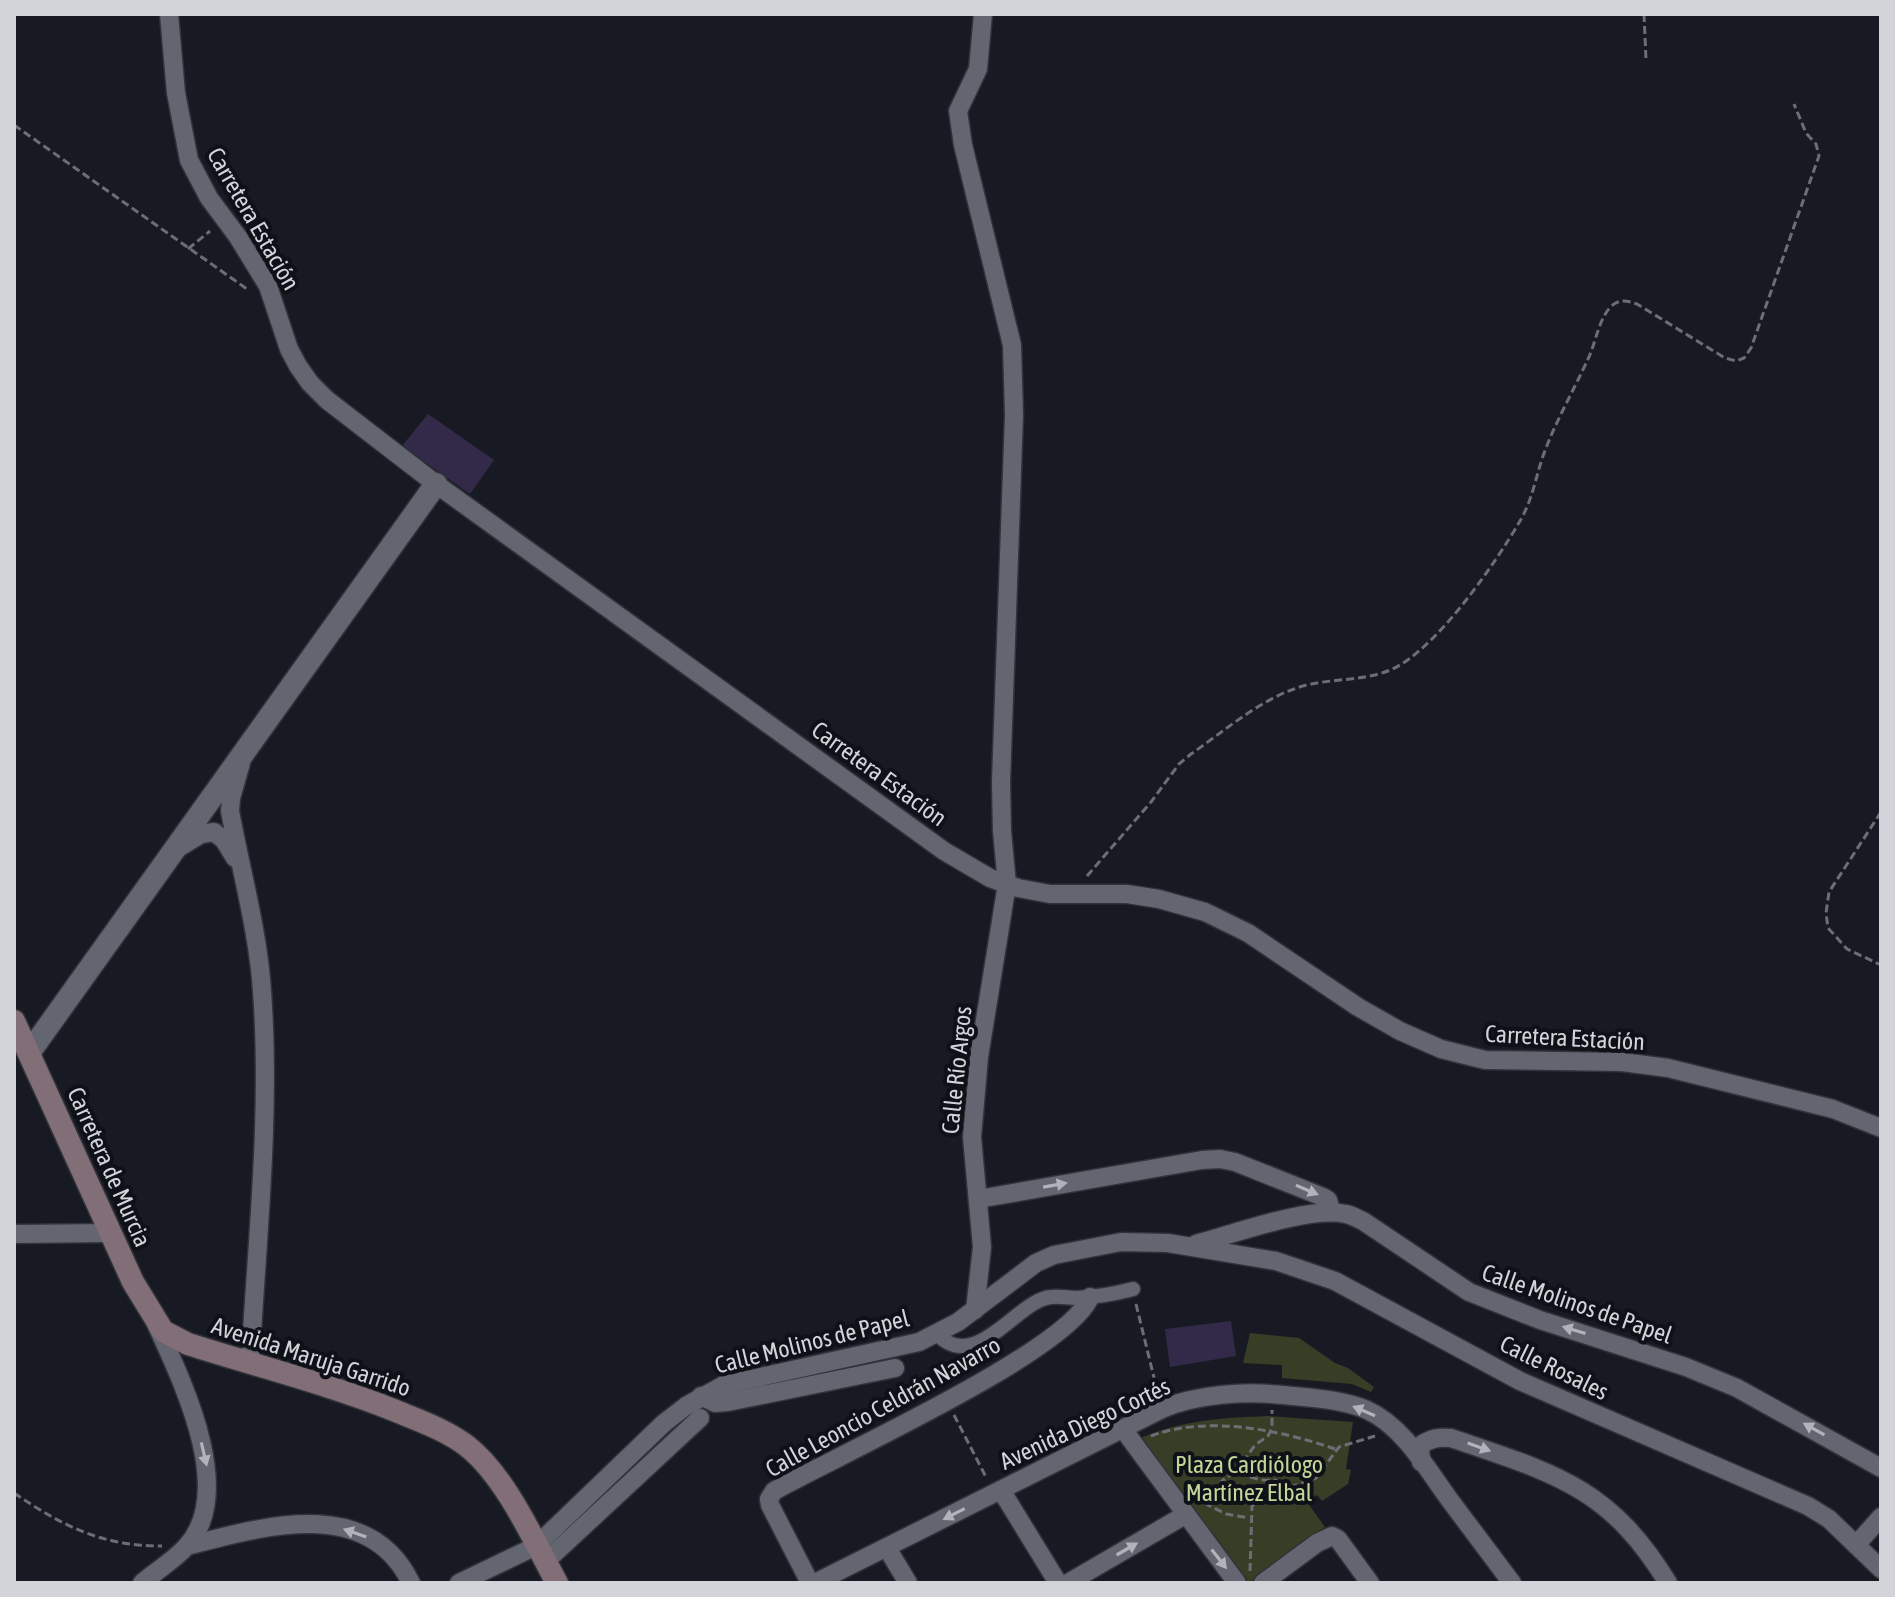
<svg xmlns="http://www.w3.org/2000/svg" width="1895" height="1597" font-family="'Asap Condensed',sans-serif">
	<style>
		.green { fill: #373e26 }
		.building { fill: #332a49 }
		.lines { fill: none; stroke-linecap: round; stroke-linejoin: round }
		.pedestrian-casing { stroke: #313339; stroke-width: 17 }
		.minor-casing { stroke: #313339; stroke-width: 21 }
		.tertiary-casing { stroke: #313339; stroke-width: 25 }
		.secondary-casing { stroke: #313339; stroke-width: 25 }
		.path { stroke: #6c6e75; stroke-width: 3; stroke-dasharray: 8 4; stroke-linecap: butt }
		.pedestrian { stroke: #636670; stroke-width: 14 }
		.minor { stroke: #636670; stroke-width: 18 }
		.tertiary { stroke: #636670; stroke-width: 22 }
		.secondary { stroke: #816e76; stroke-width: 22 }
		.oneway { fill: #b1b3ba }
		.labels { text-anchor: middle; stroke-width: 8; stroke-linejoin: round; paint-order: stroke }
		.street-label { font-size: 24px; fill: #d2d4da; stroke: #0f1119 }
		.park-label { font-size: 24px; fill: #c4d697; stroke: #0f1119 }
	</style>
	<rect width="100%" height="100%" fill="#181a23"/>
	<g class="green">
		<path d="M1250 1333 1299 1338 1335 1363 1348 1368 1374 1387 1371 1392 1352 1384 1282 1378V1365L1243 1363Z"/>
		<path d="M1267 1416 1353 1422 1346 1469 1351 1470 1348 1484 1322 1501 1317 1495 1307 1502 1325 1527 1249 1583 1141 1438C1182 1420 1223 1418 1267 1416Z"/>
	</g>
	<g class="building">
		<path d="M428 414 494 460 470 494 402 446Z"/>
		<path d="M1231 1321 1236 1356 1170 1367 1165 1329Z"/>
	</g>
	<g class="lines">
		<defs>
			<path id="pedestrian" d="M937 1334C974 1373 1014 1306 1046 1298 1055 1295 1067 1298 1077 1298 1096 1297 1114 1294 1133 1289"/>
			<g id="minor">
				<path d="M169 14 176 93 189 160 209 198 238 237 268 286 289 349 298 366 310 383 327 400 436 484 944 851 990 878 1018 888 1050 894H1127L1159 899 1205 912 1248 933 1358 1007 1400 1031 1441 1049 1485 1060 1622 1062 1668 1068 1833 1109 1881 1128"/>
				<path d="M241 763 231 798 230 811C241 871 258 931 262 991 271 1115 257 1240 250 1364"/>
				<path d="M178 848 201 834 214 832 224 840 235 858"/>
				<path d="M978 1199 1202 1160 1220 1159 1235 1162 1323 1197 1328 1200 1330 1207 1326 1212"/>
				<path d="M14 1234 110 1233"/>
				<path d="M1196 1244C1234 1234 1309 1206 1346 1214 1352 1215 1358 1219 1363 1221L1469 1292 1540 1320 1686 1367 1737 1388 1881 1468"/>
				<path d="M975 1310 982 1247 972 1137 979 1057 1007 884 1002 831 1001 782 1014 415 1012 345 963 145 958 111 978 69 983 14"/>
				<path d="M701 1396 715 1403 728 1402 895 1368"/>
				<path d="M1123 1429 1237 1583"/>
				<path d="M1421 1462 1420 1446C1430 1438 1439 1437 1451 1438 1553 1473 1609 1486 1668 1583"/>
				<path d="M1001 1490 1058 1583"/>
				<path d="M1856 1545 1881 1517"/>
				<path d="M187 1546C262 1527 368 1494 411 1583"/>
				<path d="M887 1548 908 1583"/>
				<path d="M545 1562 700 1418"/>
				<path d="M142 1583C156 1571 173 1561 186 1547 237 1492 182 1381 156 1324"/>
				<path d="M459 1583 536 1546 664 1423 686 1406 724 1385 919 1342 958 1322 1036 1263 1054 1255 1121 1242 1168 1243 1276 1261 1335 1281 1520 1381 1808 1506 1829 1519 1881 1569"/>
				<path d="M810 1583 770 1505 769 1499 774 1491C834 1457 1069 1351 1090 1297"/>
				<path d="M815 1583 1162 1409C1197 1394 1245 1391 1283 1395 1310 1398 1341 1399 1367 1410 1403 1426 1427 1469 1449 1499 1470 1527 1491 1555 1512 1583"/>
				<path d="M1068 1583 1185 1515"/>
				<path d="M1263 1583 1317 1543 1332 1536 1338 1539 1370 1583"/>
			</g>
			<path id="tertiary" d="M29 1053 436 484"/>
			<path id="secondary" d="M14 1021 133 1282 163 1331 188 1344C257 1366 329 1384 396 1411 420 1421 446 1430 467 1446 506 1477 533 1539 557 1583"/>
		</defs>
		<use href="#pedestrian" class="pedestrian-casing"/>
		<use href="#minor" class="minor-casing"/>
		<use href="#tertiary" class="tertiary-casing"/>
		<use href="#secondary" class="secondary-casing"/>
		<g class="path">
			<path d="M1644 14 1646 59"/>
			<path d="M14 125 247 289"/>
			<path d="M188 249 210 231"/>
			<path d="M1881 812 1829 892 1826 913 1828 928 1847 949 1881 965"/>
			<path d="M1087 876 1151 802 1179 764 1191 754C1223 732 1257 702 1294 689 1327 676 1369 684 1400 665 1442 640 1495 564 1520 521 1532 500 1535 481 1542 459 1554 424 1573 392 1588 359 1596 343 1599 315 1614 304 1622 299 1628 301 1637 304L1725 358 1736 361 1744 358 1751 348 1819 156 1816 144 1806 133 1794 104"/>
			<path d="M1136 1304 1158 1394"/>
			<path d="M954 1415 987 1479"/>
			<path d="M1151 1436C1206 1415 1281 1430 1335 1449"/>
			<path d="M1236 1472 1255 1445 1268 1436 1272 1428V1410"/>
			<path d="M14 1493C63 1526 101 1546 162 1546"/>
			<path d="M1204 1503 1223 1480 1236 1472C1245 1475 1254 1479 1263 1480 1275 1481 1284 1478 1294 1488"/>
			<path d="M1204 1503 1226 1514 1249 1518"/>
			<path d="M1250 1571 1252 1506 1266 1496 1316 1478 1339 1447 1375 1436"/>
		</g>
		<use href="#pedestrian" class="pedestrian"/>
		<use href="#minor" class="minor"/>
		<use href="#tertiary" class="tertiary"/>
		<use href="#secondary" class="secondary"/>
	</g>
	<defs><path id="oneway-solid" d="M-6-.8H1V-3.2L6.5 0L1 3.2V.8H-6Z" transform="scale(2)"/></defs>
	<g class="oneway">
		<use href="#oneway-solid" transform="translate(1055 1185) rotate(-10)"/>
		<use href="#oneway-solid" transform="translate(1307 1190) rotate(23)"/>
		<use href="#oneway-solid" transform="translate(1574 1330) rotate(-163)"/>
		<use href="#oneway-solid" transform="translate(1364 1411) rotate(-157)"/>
		<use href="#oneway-solid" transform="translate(1814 1429) rotate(-151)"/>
		<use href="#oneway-solid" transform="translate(1479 1447) rotate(19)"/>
		<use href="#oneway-solid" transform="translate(204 1454) rotate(77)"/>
		<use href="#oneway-solid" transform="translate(954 1514) rotate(153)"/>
		<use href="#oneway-solid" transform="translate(355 1533) rotate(-161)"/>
		<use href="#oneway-solid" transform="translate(1127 1549) rotate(-30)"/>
		<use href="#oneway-solid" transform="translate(1219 1559) rotate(52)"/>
	</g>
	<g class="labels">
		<g class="street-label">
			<text transform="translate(253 219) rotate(60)" y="8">Carretera Estación</text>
			<text transform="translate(879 774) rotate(36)" y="8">Carretera Estación</text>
			<text transform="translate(1565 1038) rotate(3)" y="8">Carretera Estación</text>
			<text transform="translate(957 1070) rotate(-84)" y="8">Calle Río Argos</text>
			<text transform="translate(109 1167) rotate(66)" y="8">Carretera de Murcia</text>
			<text transform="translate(1577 1304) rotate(19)" y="8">Calle Molinos de Papel</text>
			<text transform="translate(812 1342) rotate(-14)" y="8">Calle Molinos de Papel</text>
			<text transform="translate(311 1357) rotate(18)" y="8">Avenida Maruja Garrido</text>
			<text transform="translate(1554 1368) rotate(26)" y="8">Calle Rosales</text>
			<text transform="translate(883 1407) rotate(-29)" y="8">Calle Leoncio Celdrán Navarro</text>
			<text transform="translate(1085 1424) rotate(-25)" y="8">Avenida Diego Cortés</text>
		</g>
		<g class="park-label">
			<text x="1249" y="1473">Plaza Cardiólogo<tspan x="1249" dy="28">Martínez Elbal</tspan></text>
		</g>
	</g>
	<rect width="1895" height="1597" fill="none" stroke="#d2d4da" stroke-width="32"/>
</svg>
